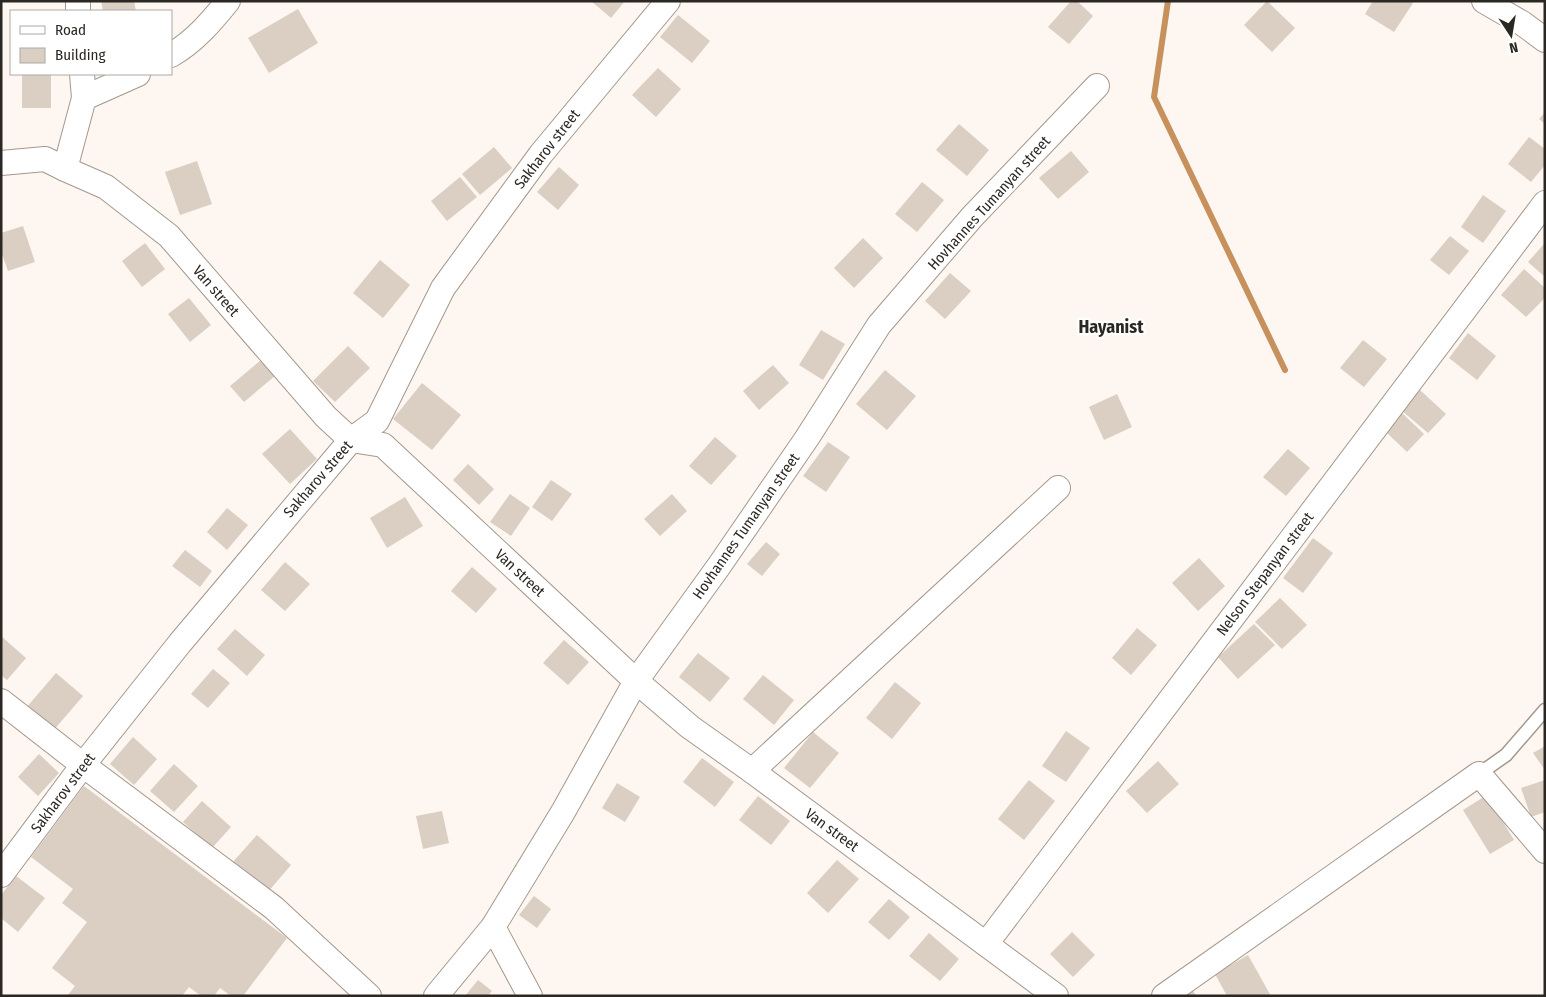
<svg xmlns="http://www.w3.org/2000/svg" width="1546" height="997" font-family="'Fira Sans Condensed',sans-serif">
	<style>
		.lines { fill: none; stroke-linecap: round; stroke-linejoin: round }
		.stream { stroke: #c6915d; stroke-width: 6 }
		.building { fill: #dbcfc4 }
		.lane-casing { stroke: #a4988e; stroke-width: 15 }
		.street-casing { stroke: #a4988e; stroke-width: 26 }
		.lane { stroke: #fff; stroke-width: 12 }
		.street { stroke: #fff; stroke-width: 24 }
		.labels { text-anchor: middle; stroke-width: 4.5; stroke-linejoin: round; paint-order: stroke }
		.street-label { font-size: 15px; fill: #2b2722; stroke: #fff }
		.quarter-label { font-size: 18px; font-weight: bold; fill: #2b2722; stroke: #fff }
	</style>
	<rect width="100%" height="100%" fill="#fef6f0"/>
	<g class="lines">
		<path class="stream" d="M1168 1 1154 97 1285 370"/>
	</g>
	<g class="building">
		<path d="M101 1H134L136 11H103Z"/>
		<path d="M591 1H625L611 18Z"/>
		<path d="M1071 1H1077L1093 16 1069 44 1048 27Z"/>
		<path d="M1267 1 1295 28 1272 52 1244 25Z"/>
		<path d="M1373 1H1410L1413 3 1394 32 1365 14Z"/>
		<path d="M298 9 318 43 269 73 248 38Z"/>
		<path d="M678 15 710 41 692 63 660 37Z"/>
		<path d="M658 68 681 89 656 117 632 95Z"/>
		<rect x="22" y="74" width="29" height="34"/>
		<path d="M1545 112V124L1539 119Z"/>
		<path d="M959 124 989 150 967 176 936 150Z"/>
		<path d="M1529 137 1545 149V165L1531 182 1508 164Z"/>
		<path d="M494 147 512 168 480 195 462 174Z"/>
		<path d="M1071 151 1089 172 1058 199 1039 178Z"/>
		<path d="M197 161 212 204 180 215 165 172Z"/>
		<path d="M559 167 579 185 558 210 537 192Z"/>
		<path d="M460 177 477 197 447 221 431 201Z"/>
		<path d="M922 182 944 200 917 232 895 214Z"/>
		<path d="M1483 195 1506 211 1483 243 1461 227Z"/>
		<path d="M23 226 35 262 8 271 1 251V233Z"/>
		<path d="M1450 236 1469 251 1449 275 1430 260Z"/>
		<path d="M863 238 883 258 854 288 834 268Z"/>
		<path d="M145 243 165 269 142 287 122 261Z"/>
		<path d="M1545 243V277L1528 262Z"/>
		<path d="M380 260 410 285 383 318 353 293Z"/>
		<path d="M1524 269 1545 288V298L1526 317 1501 295Z"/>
		<path d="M950 273 971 291 945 319 925 301Z"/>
		<path d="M189 298 211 325 190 342 168 314Z"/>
		<path d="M821 330 845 344 823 380 799 365Z"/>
		<path d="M1468 333 1496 356 1477 380 1449 358Z"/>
		<path d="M1363 340 1387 359 1364 387 1340 368Z"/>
		<path d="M348 346 370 368 335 402 313 381Z"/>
		<path d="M261 360 275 376 244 402 230 386Z"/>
		<path d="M773 365 789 383 759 410 743 391Z"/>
		<path d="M885 370 916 396 887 430 856 404Z"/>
		<path d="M422 383 461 415 432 450 393 419Z"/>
		<path d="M1420 390 1446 414 1428 433 1401 410Z"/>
		<path d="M1117 394 1132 427 1104 440 1089 407Z"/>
		<path d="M1402 413 1424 434 1407 452 1385 431Z"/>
		<path d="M290 429 317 459 290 484 262 454Z"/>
		<path d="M715 437 737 456 711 485 689 466Z"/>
		<path d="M828 442 850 457 826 492 803 476Z"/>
		<path d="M1288 449 1310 468 1286 496 1263 477Z"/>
		<path d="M468 464 494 489 479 505 453 480Z"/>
		<path d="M551 480 572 494 552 521 532 507Z"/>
		<path d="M510 494 530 508 511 536 490 522Z"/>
		<path d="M672 494 687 511 660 536 644 519Z"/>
		<path d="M405 497 423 526 387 548 370 518Z"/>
		<path d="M227 508 248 525 227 550 207 532Z"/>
		<path d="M1313 538 1333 553 1303 593 1283 578Z"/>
		<path d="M766 542 780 554 762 576 747 564Z"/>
		<path d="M185 550 212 571 200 587 172 566Z"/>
		<path d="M1199 558 1225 586 1198 611 1172 583Z"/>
		<path d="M285 562 310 584 285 611 261 590Z"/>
		<path d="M472 567 497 589 476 613 451 591Z"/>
		<path d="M1280 598 1307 625 1282 649 1255 622Z"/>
		<path d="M1254 624 1275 645 1238 679 1218 657Z"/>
		<path d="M1137 628 1157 645 1131 675 1112 658Z"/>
		<path d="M235 629 265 655 247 676 217 649Z"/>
		<path d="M1 636 26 658 7 680 1 675Z"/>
		<path d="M564 640 589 662 568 685 543 663Z"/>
		<path d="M698 653 730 678 710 702 679 677Z"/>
		<path d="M213 669 230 683 208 708 191 694Z"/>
		<path d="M56 673 83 696 53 731 26 708Z"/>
		<path d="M763 675 794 700 774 725 743 699Z"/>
		<path d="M895 682 921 703 892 739 866 718Z"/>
		<path d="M1066 731 1090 748 1066 782 1042 766Z"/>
		<path d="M813 732 839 753 810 788 784 768Z"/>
		<path d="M133 737 157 759 134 785 110 764Z"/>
		<path d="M1545 746V770L1533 753Z"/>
		<path d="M39 754 59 773 38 796 18 777Z"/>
		<path d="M702 758 734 782 715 807 683 782Z"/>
		<path d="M1158 761 1179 784 1147 813 1126 791Z"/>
		<path d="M174 764 198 786 174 812 150 791Z"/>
		<path d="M1029 780 1055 801 1024 840 998 819Z"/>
		<path d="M1545 780V812L1531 817 1521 788Z"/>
		<path d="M617 783 640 797 625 822 602 808Z"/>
		<path d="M84 786 287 938 243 996H231L220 988 214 996H201L189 987 182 996 68 995 75 986 52 968 87 922 62 903 73 889 31 857Z"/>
		<path d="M1487 795 1514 840 1490 854 1463 810Z"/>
		<path d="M758 796 790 821 771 845 739 820Z"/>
		<path d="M202 801 231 827 212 848 183 822Z"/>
		<path d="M442 811 449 843 423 849 416 816Z"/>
		<path d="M257 835 291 865 267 893 232 863Z"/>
		<path d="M837 860 859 879 828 913 807 893Z"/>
		<path d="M16 876 45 898 18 932 1 918V895Z"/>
		<path d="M534 896 551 909 537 928 519 915Z"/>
		<path d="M889 899 910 917 889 940 868 922Z"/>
		<path d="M1072 932 1095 955 1073 977 1050 954Z"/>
		<path d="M929 933 959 959 940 981 909 956Z"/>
		<path d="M1248 955 1271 996H1227L1215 974Z"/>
		<path d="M478 980 492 991 488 996H465Z"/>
		<path d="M1192 989 1196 996H1181Z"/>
	</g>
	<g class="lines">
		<defs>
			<path id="lane" d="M1479 774 1506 755 1545 710"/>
			<g id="street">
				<path d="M1484 1 1522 23 1545 40"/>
				<path d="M78 11V1"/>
				<path d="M171 55C194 42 212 21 228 1"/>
				<path d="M82 74 84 98"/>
				<path d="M1 163 45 159 65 169 106 187 169 236 326 417 351 440 383 445 636 681 690 727 752 771 1056 996"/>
				<path d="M65 169 84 98 138 74"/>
				<path d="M1 701 83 765 274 908 369 996"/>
				<path d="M752 771 1058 488"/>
				<path d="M1 875 83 765 180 643 351 440 377 421 443 288 541 154 668 1"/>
				<path d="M493 927 530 996"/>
				<path d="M986 944 1545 203"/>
				<path d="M436 996 493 927 563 812 636 681 719 566 807 438 879 325 972 217 1097 86"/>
				<path d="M1164 996 1479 774 1545 851"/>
			</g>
		</defs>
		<use href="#lane" class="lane-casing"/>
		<use href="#street" class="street-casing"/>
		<use href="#lane" class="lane"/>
		<use href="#street" class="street"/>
	</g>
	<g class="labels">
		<g class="street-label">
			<text transform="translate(547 149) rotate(-52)" y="5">Sakharov street</text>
			<text transform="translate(989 203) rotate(-48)" y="5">Hovhannes Tumanyan street</text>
			<text transform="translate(216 291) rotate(49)" y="5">Van street</text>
			<text transform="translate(318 479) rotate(-49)" y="5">Sakharov street</text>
			<text transform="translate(746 526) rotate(-55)" y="5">Hovhannes Tumanyan street</text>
			<text transform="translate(520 573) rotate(43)" y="5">Van street</text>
			<text transform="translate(1265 574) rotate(-53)" y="5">Nelson Stepanyan street</text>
			<text transform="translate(63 793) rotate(-53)" y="5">Sakharov street</text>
			<text transform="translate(832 830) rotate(36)" y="5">Van street</text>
		</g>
		<g class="quarter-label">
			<text x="1111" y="333">Hayanist</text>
		</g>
	</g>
	<rect width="1546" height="997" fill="none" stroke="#2b2722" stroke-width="5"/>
	<rect x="10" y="10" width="162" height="65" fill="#ffffff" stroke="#aaa9a7"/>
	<rect x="20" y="26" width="25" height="8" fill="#ffffff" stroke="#aaa9a7"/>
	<text x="55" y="35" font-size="15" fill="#2b2722">Road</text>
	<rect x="20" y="48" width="25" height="15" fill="#dbcfc4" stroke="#aaa9a7"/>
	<text x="55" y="60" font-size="15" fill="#2b2722">Building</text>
	<g transform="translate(1511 35) rotate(168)" stroke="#ffffff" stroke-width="4" paint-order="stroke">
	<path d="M0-4L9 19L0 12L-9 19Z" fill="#2b2722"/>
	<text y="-8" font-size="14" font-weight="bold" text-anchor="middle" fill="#2b2722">N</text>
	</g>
</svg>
